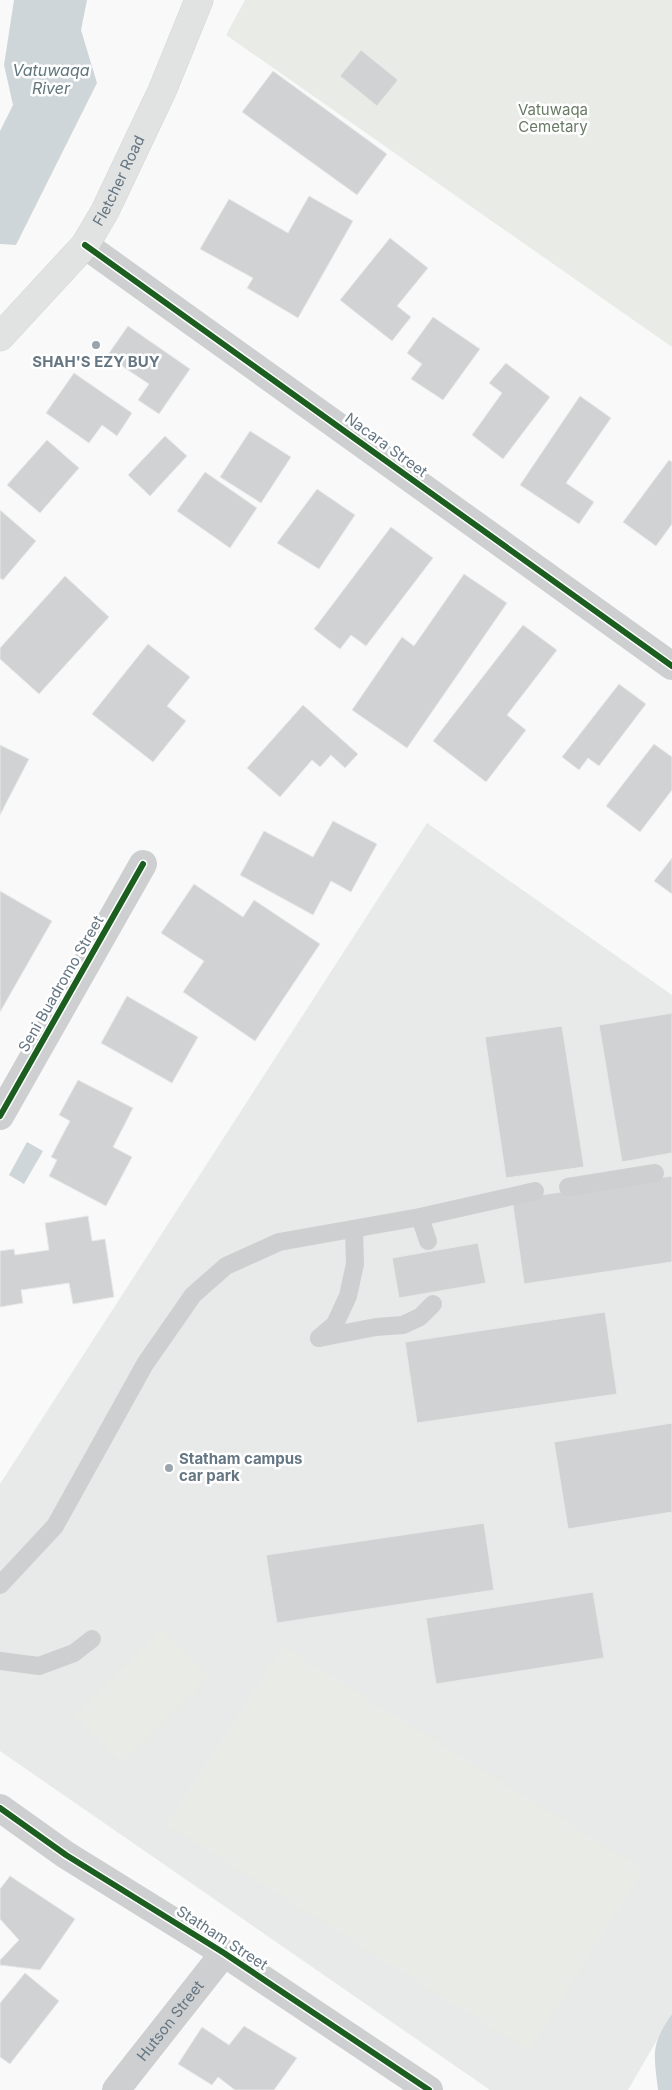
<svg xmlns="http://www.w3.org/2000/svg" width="672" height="2090" font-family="Inter,sans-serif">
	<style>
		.built { fill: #e8e9e9 }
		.green { fill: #e8ebe6 }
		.water { fill: #ced6d9 }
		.building { fill: #d0d2d3; stroke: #e8e8e8 }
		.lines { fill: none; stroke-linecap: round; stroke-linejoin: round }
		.primary-casing { stroke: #d5d6d7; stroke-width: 29 }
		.lane { stroke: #cecfd0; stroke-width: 18 }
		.street { stroke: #cecfd0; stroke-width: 28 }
		.primary { stroke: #e1e2e2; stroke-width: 28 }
		.cycleway-casing { stroke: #fff; stroke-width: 9 }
		.cycleway { stroke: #1b5e20; stroke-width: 6 }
		.poi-dot { fill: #99a4ac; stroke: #fff; stroke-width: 2 }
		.labels { text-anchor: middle; stroke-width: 5; stroke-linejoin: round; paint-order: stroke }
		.park-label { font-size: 15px; fill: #687a64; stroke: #fff }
		.street-label { font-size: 15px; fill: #657683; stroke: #fff }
		.poi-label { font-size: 15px; font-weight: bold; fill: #657683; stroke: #fff }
		.water-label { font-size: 16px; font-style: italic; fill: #60757c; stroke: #fff }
	</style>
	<rect width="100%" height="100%" fill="#f9f9f9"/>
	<path class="built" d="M427 823 672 995V2014L628 2090H490L0 1751V1484Z"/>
	<g class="green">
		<path d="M245 0H672V347L226 35Z"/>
		<path d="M162 1629 210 1677 122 1764 74 1715Z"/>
		<path d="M283 1646 643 1870 529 2051 166 1824Z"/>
	</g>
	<g class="water">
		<path d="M14 0H87L81 30 97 83 16 245 0 244V131L13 105 4 65Z"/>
		<path d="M27 1142 43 1151 24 1184 9 1175Z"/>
		<path d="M672 2014V2090H658C654 2053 650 2046 672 2014Z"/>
	</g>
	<g class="building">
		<path d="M361 50 398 80 377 106 340 76Z"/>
		<path d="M273 71 387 154 357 195 242 112Z"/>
		<path d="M309 196 353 221 298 318 247 288 253 278 200 249 229 199 288 233Z"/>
		<path d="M390 238 428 268 397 306 411 317 392 341 340 300Z"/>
		<path d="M433 317 480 349 443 400 411 379 422 364 407 353Z"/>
		<path d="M128 326 190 369 159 414 138 400 149 384 107 356Z"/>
		<path d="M506 363 550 397 503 459 472 435 502 393 489 383Z"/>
		<path d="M74 373 132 413 117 436 102 425 89 443 46 413Z"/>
		<path d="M580 396 611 418 566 483 594 502 579 524 520 485Z"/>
		<path d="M250 431 291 457 261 503 220 477Z"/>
		<path d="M165 436 187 456 150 496 128 475Z"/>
		<path d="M47 440 79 468 40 513 7 485Z"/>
		<path d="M669 460 672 462V524L656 546 623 522Z"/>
		<path d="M205 472 257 508 230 548 177 511Z"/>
		<path d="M317 489 355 515 319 569 277 543Z"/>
		<path d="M0 510 36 541 3 580 0 578Z"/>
		<path d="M391 527 433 558 366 646 351 635 340 649 314 629Z"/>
		<path d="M464 574 507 603 407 748 352 710 402 637 414 646Z"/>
		<path d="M65 576 109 617 39 694 0 659V648Z"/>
		<path d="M523 625 557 650 507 715 526 730 486 782 433 741Z"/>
		<path d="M148 644 190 677 167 706 186 721 153 762 92 714Z"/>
		<path d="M619 684 646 704 599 766 588 758 579 770 562 757Z"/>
		<path d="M303 705 358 754 345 768 331 755 320 767 312 760 280 797 247 768Z"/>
		<path d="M654 744 672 757V790L640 832 606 806Z"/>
		<path d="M0 745 29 759 0 815Z"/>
		<path d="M333 821 377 844 351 892 331 881 313 915 240 875 264 831 313 857Z"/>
		<path d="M672 858V894L654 881Z"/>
		<path d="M194 884 243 917 254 900 320 944 255 1041 183 992 204 961 161 933Z"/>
		<path d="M0 891 52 921 0 1012Z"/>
		<path d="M127 996 198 1037 172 1083 101 1043Z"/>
		<path d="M672 1013V1153L622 1162 599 1025Z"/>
		<path d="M562 1026 584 1167 506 1178 485 1037Z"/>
		<path d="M78 1080 133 1108 113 1147 132 1157 106 1206 49 1176 57 1160 51 1157 70 1121 59 1115Z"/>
		<path d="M672 1176V1262L524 1284 512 1199Z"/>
		<path d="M88 1216 92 1241 105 1239 114 1297 73 1304 69 1283 21 1290 23 1303 0 1307V1251L14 1249 15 1255 49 1250 45 1223Z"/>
		<path d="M478 1243 486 1283 399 1298 392 1258Z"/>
		<path d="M605 1312 617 1394 417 1423 405 1342Z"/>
		<path d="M672 1423V1512L568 1529 554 1442Z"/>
		<path d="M484 1523 494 1590 277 1623 266 1555Z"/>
		<path d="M593 1592 604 1658 436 1684 426 1618Z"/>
		<path d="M10 1876 75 1919 40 1970 0 1965V1960L19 1940 0 1919V1889Z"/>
		<path d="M25 1973 59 2001 10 2064 0 2057V2003Z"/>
		<path d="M244 2026 297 2058 274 2090H235L218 2077 212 2085 178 2064 202 2027 229 2045Z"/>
	</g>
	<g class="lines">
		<defs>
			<g id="primary">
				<path id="s2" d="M0 337 85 245 105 211 162 91 199 0"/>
			</g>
		</defs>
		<use href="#primary" class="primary-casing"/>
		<g class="lane">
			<path d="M568 1187 655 1173"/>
			<path d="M420 1217 428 1241"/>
			<path d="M319 1338 376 1327 403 1325 420 1317 433 1304"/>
			<path d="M319 1338 335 1324 348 1296 355 1264 354 1229"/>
			<path d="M0 1585 55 1526 145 1364 193 1295 226 1266 279 1242 420 1217 535 1191"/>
			<path d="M0 1661 39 1666 74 1653 92 1639"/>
		</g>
		<g class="street">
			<path d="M85 245 672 666"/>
			<path d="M0 1116 143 864"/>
			<path d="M0 1808 66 1855 224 1953 429 2090"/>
			<path id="s1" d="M116 2090 224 1953"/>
		</g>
		<use href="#primary" class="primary"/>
		<defs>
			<g id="cycleway">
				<path d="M85 245 672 666"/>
				<path d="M0 1116 143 864"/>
				<path d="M0 1808 66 1855 224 1953 429 2090"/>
			</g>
		</defs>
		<use href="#cycleway" class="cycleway-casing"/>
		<use href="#cycleway" class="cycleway"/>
	</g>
	<g class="poi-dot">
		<circle cx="96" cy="345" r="5"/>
		<circle cx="169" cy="1468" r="5"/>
	</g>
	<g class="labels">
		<g class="park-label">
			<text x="553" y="115">Vatuwaqa<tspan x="553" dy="17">Cemetary</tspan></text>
		</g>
		<g class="street-label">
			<text dy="5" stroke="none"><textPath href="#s2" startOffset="198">Fletcher Road</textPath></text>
			<text transform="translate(386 445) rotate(36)" y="5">Nacara Street</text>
			<text transform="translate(61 984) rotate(-60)" y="5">Seni Buadromo Street</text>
			<text transform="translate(222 1938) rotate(33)" y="5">Statham Street</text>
			<text dy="5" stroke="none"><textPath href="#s1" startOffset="88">Hutson Street</textPath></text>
		</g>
		<g class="poi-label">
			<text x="96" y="367">SHAH'S EZY BUY</text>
			<text x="179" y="1464" text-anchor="start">Statham campus<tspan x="179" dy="17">car park</tspan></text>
		</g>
		<g class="water-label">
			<text x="51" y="76">Vatuwaqa<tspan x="51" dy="18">River</tspan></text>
		</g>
	</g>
</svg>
